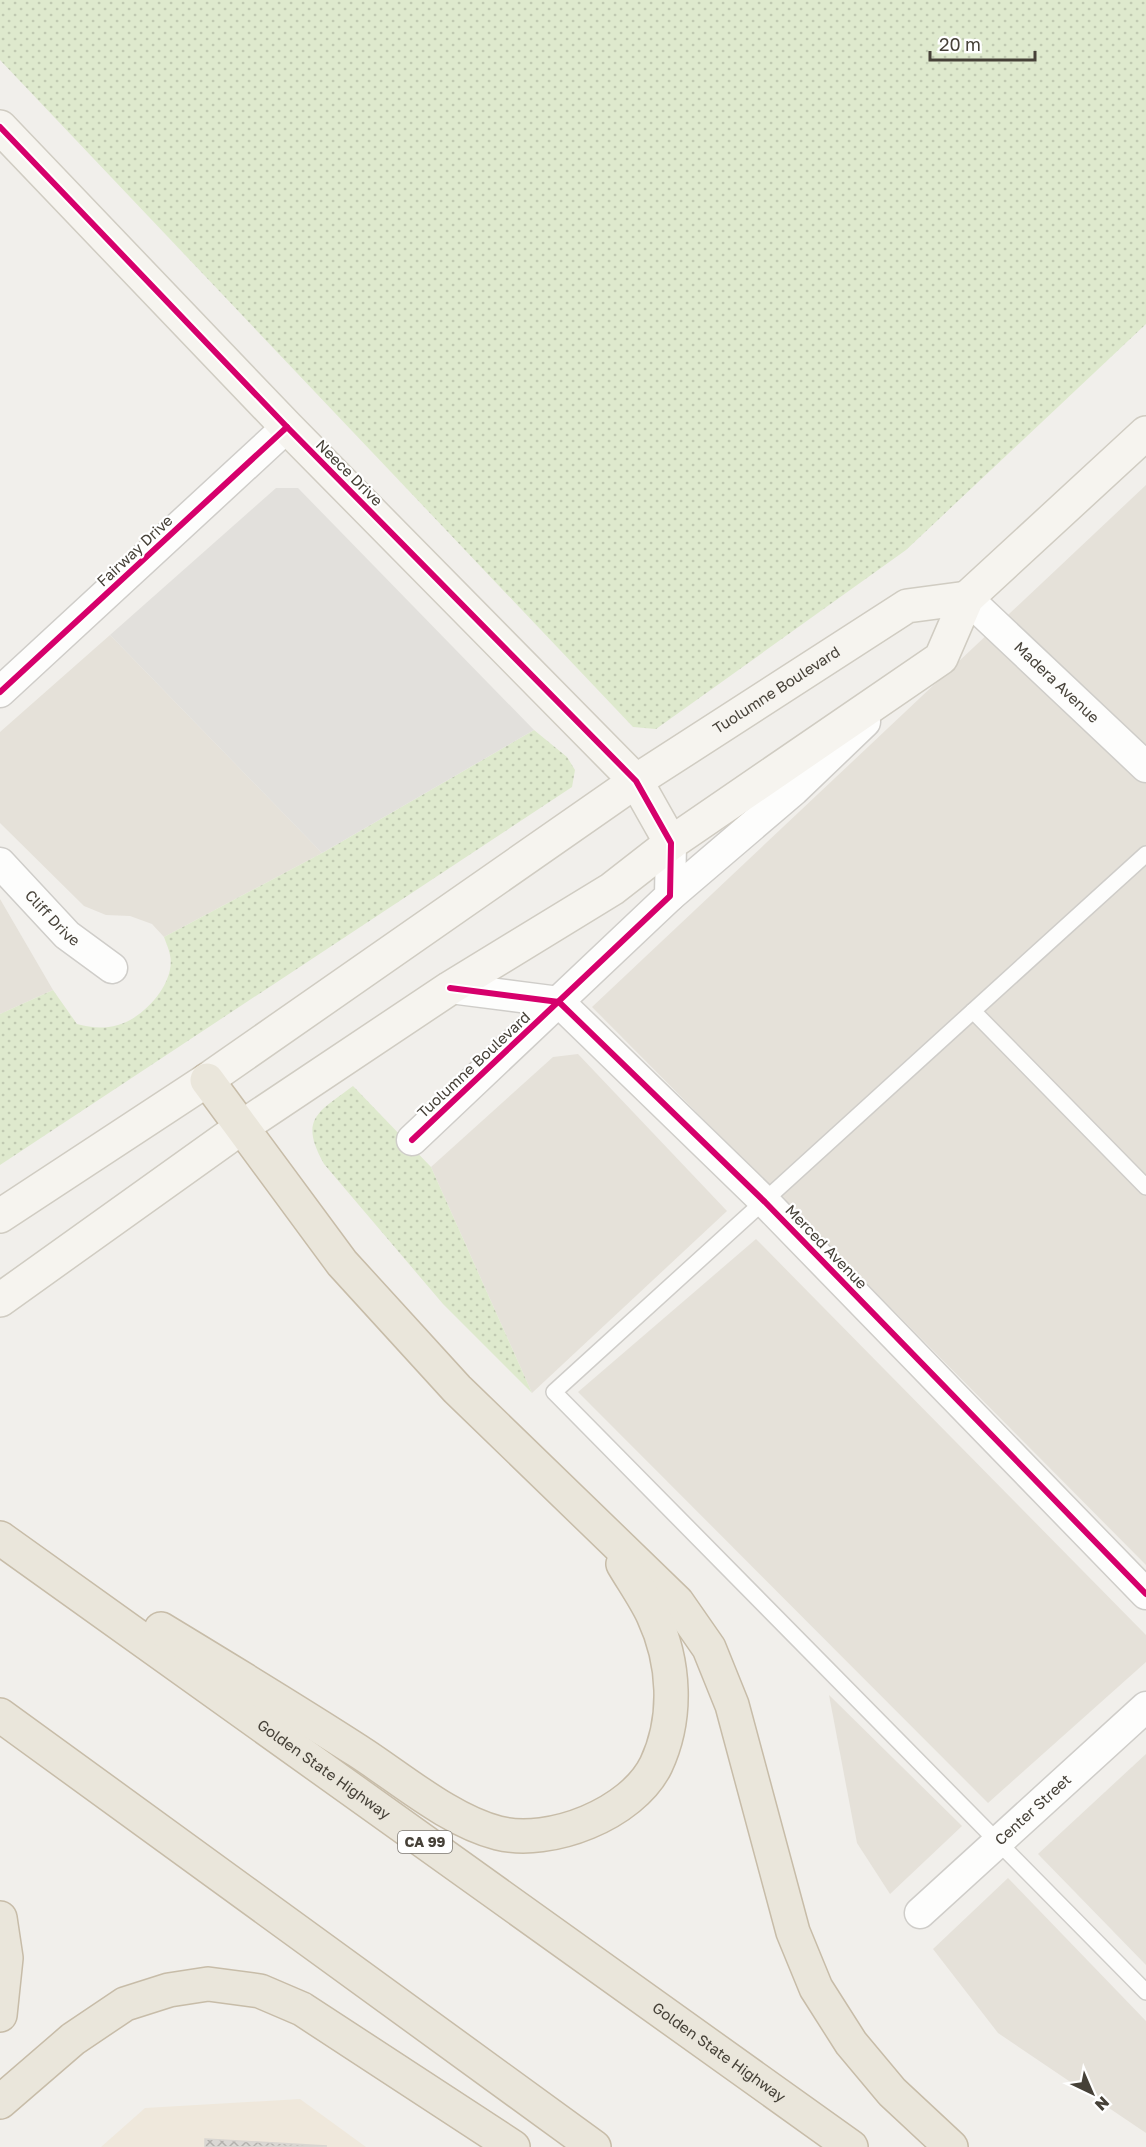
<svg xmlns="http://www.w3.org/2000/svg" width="1146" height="2147" font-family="'Golos Text',sans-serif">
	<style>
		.residential { fill: #e5e1d9 }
		.commercial { fill: #efe8dc }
		.grass { fill: url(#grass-dots) }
		.parking { fill: #e2e0dc }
		.building { fill: url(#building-cross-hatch); stroke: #d9d6d1; stroke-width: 1.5 }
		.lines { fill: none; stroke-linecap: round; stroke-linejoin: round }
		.lane-casing { stroke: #cfcdc9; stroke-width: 18 }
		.street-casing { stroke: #cfcdc9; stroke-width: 33 }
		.secondary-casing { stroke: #d0ccc2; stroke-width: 36 }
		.highway-casing { stroke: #c7bca8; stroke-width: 36 }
		.lane { stroke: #fdfdfc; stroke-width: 15 }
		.street { stroke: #fdfdfc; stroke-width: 30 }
		.secondary { stroke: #f6f4ef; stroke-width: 33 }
		.highway { stroke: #eae6db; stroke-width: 33 }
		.cycleway-casing { stroke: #fff; stroke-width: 10 }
		.cycleway { stroke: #d6006c; stroke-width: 6 }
		.labels { text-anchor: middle; stroke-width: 4.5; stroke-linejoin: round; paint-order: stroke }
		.shield { fill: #fff; stroke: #7e7a74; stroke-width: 1.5 }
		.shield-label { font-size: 14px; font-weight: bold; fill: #464138 }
		.street-label { font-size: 15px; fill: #464138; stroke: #fff }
	</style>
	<defs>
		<pattern id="grass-dots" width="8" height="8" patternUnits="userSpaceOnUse" patternTransform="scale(1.5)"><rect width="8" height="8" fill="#dee9cd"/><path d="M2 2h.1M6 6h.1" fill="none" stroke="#c0c9b1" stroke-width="1.8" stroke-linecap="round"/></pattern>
		<pattern id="building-cross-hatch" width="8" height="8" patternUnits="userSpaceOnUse" patternTransform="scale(1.5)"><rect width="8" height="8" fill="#dad8d4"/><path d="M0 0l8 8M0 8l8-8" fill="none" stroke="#b3b1ad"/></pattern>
	</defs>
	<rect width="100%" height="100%" fill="#f1efeb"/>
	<g class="residential">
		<path d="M1146 485V1565L592 1007Z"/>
		<path d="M110 635 322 853 164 937 152 924 130 916 106 915 84 906 0 823V732Z"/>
		<path d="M0 899 53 990 0 1014Z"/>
		<path d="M578 1054 727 1211 532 1393 431 1167 553 1057Z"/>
		<path d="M756 1239 1146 1635V1662L988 1803 578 1392Z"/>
		<path d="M829 1695 962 1826 890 1894 857 1843Z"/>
		<path d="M1146 1754V1965L1038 1854Z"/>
		<path d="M1008 1878 1146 2021V2133L998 2033 933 1949Z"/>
	</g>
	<path class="commercial" d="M300 2099 366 2147H101L145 2108Z"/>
	<g class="grass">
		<path d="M0 0H1146V324L906 550 656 729 633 727 0 60Z"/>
		<path d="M534 730 567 757 575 770 572 787 0 1165V1014L53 990 77 1024C92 1028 103 1029 118 1025 144 1018 176 983 170 955 169 949 166 943 164 937L322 853Z"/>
		<path d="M353 1086 431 1167 532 1393 443 1304 324 1164C299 1119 317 1113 353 1086Z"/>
	</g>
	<path class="parking" d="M276 488H298L534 730 322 853 110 635Z"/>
	<path class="building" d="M205 2139 327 2146 205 2147Z"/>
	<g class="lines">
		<defs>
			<g id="lane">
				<path d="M1146 854 973 1011 1146 1187"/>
				<path d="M973 1011 554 1392 1146 1992"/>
			</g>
			<g id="street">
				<path id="s1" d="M967 598 1146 767"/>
				<path d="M0 692 287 427"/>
				<path id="s2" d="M0 863 67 935 112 968"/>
				<path d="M670 896 794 790 865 722"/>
				<path d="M450 988 559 1002 765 1202 1146 1594"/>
				<path d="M412 1140 670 896 671 843"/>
				<path id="s3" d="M920 1913 1146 1707"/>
			</g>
			<g id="secondary">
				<path d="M0 127 287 427 636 781 671 843"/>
				<path id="s4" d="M0 1216 207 1080 636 781 907 606 967 598"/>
				<path d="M0 1300 242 1127 450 988 612 889 671 843 941 658 967 598 1146 433"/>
			</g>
			<g id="highway">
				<path d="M207 1080 342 1263 457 1389 677 1602 709 1648 732 1705 793 1932 816 1988 851 2043 892 2092 951 2147"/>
				<path id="s5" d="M0 1538 851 2147"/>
				<path d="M161 1629C227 1669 293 1709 358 1751 400 1778 450 1821 498 1833 550 1846 632 1814 656 1765 678 1718 675 1662 653 1615 645 1598 633 1581 623 1564"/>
				<path d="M0 1715 594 2147"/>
				<path d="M0 1918 6 1958 0 2015"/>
				<path d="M0 2102 73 2039 125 2004 169 1990 208 1984 260 1991 302 2009 513 2147"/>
			</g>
		</defs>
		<use href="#lane" class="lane-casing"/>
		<use href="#street" class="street-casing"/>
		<use href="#secondary" class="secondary-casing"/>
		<use href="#highway" class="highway-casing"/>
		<use href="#lane" class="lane"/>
		<use href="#street" class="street"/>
		<use href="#secondary" class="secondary"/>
		<use href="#highway" class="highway"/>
		<defs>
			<g id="cycleway">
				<path d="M0 127 287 427 636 781 671 843 670 896 412 1140"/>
				<path d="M0 692 287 427"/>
				<path d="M450 988 559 1002 765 1202 1146 1594"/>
			</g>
		</defs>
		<use href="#cycleway" class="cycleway-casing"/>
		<use href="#cycleway" class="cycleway"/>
	</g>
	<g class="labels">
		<rect class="shield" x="398" y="1831" width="54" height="22" rx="4.5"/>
		<g class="shield-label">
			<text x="425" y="1847">CA 99</text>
		</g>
		<g class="street-label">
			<text transform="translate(349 473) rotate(45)" y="5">Neece Drive</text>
			<text transform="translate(135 551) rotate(-43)" y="5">Fairway Drive</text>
			<text dy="5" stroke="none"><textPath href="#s1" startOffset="123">Madera Avenue</textPath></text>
			<text dy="5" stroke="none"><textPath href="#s4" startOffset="938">Tuolumne Boulevard</textPath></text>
			<text dy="5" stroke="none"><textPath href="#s2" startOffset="76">Cliff Drive</textPath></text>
			<text transform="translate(474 1065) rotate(-43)" y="5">Tuolumne Boulevard</text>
			<text transform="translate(826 1247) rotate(46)" y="5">Merced Avenue</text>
			<text dy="5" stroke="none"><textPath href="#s5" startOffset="398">Golden State Highway</textPath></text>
			<text dy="5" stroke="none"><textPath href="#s3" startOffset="153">Center Street</textPath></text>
			<text dy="5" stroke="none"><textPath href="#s5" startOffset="884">Golden State Highway</textPath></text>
		</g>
	</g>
	<g transform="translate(1092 2093) rotate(136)" stroke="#ffffff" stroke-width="4.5" paint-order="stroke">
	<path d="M0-4.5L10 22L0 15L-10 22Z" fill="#464138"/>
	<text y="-9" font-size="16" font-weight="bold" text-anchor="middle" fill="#464138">N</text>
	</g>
	<path d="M930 51v9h105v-9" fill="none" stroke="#464138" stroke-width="3"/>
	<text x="939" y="51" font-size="18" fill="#464138" stroke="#ffffff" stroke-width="4.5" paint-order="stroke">20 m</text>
</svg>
